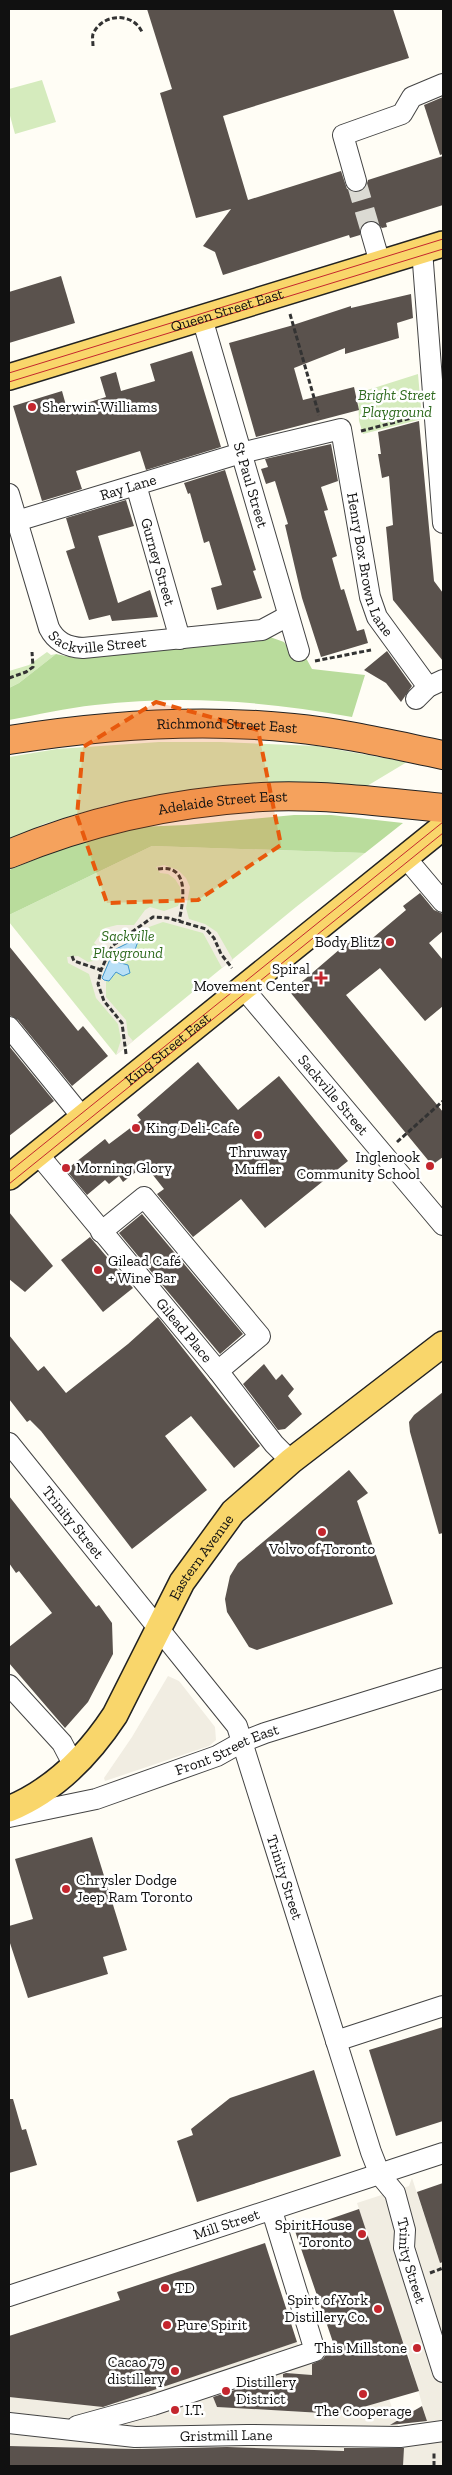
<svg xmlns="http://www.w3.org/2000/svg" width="452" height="2475" font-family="'Zilla Slab',serif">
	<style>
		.green { fill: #d5ebbd }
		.forest { fill: #b9dc9c }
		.plaza { fill: #f1ede2 }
		.water { fill: #b9e0f7; stroke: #3f96cf }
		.building { fill: #5a524d }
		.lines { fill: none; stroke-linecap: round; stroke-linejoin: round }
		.minor-tunnel { stroke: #dbdad3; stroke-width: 20; stroke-dasharray: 20 10; stroke-linecap: butt }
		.minor-casing { stroke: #444; stroke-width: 22 }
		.major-casing { stroke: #222; stroke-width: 28 }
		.highway-casing { stroke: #222; stroke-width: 30 }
		.path { stroke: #333; stroke-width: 3; stroke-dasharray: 5 2.5; stroke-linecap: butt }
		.minor { stroke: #fff; stroke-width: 20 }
		.major { stroke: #f9d66b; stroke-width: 25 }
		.highway { stroke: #f5a25d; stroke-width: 28 }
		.tram { stroke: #c4262e; stroke-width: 1 }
		.marked { fill: #e8590c; fill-opacity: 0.2; stroke: #e8590c; stroke-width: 4; stroke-dasharray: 10 6; stroke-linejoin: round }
		.poi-dot { fill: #c4262e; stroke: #fff; stroke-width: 2 }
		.labels { text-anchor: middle; stroke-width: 5; stroke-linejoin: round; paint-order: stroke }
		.street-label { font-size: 15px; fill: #111; stroke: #fff }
		.park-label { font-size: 15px; font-style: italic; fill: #2f6b1f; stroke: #fff }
		.poi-label { font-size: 15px; fill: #111; stroke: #fff; text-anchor: start }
	</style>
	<rect width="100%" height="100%" fill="#fffdf5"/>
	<g class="green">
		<path d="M42 80 56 122 15 134 9 112V89Z"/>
		<path d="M418 374 422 419 363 434 359 421 358 393Z"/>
		<path d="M47 652 51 655 56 654 19 683 9 688V671L29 665Z"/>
		<path d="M159 742H220L317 746 407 762 367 786 229 787 181 792 108 805 44 824 9 839V757L57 749Z"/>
		<path d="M152 846 365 853 296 907 116 1055 9 922V915Z"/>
	</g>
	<g class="forest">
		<path d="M270 637 284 642 294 656 306 658 312 669 365 675 352 717C264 701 185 695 95 705 66 708 37 715 9 720V688L19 683 56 654 75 658Z"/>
		<path d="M294 815H331L403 823 365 853 152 846 9 915V870L81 841 138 827 186 825Z"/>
	</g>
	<g class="plaza">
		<path d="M164 865 178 870 186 878 190 887 186 908 189 919 205 924 217 932 233 960 222 968 203 933 163 922 149 927 141 934 136 935 130 942 119 947 111 955 102 978 106 981V997L126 1020 128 1035 133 1041 116 1055 121 1040 118 1024 96 998 89 974 68 963 67 957 78 956 88 962 98 960 101 956V949L94 943 105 928 117 925H134L145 910 150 907 164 911 178 906 181 897 180 887 175 879 168 874 160 873 156 867Z"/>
		<path d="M168 1676 179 1681 215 1727 216 1740 209 1746 105 1781 104 1778 132 1737Z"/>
		<path d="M412 2178 440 2263 443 2262V2466H403L404 2444 345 2437 344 2451 141 2444V2449L9 2446V2397L117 2408 116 2402 297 2342 302 2355 313 2357 312 2375 292 2374 288 2370 283 2374V2387L217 2386 210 2389 217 2407 339 2414 389 2399 400 2431 427 2422 407 2350 398 2331 357 2203 409 2186Z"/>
	</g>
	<path class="water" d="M136 934H141L143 939 137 944 132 959H126L120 953 115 957 117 962 128 965 130 973 123 976 116 972 109 981 104 980 102 978 114 950 130 942Z"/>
	<g class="building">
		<path d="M147 9H393L409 58 223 116 248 200 341 171 347 189 359 192 365 189 368 180 443 156V205L386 223 387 227 382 228 374 221H367L360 229V235L350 238 349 235 223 275 215 252 203 246 231 209 196 218 160 93 172 89Z"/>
		<path d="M443 97V154L440 155 424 105Z"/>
		<path d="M61 276 75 323 9 343V292Z"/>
		<path d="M411 294 413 318 397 323 399 338 345 354V348L294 368 303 400 354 387 359 410 256 437 229 343 290 326 351 306V308Z"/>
		<path d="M192 351 221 447 146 470 140 451 76 471 82 489 42 501 13 406 62 391 67 409 106 397 100 377 116 372 121 391 155 381 150 364Z"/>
		<path d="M419 421 434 581 443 593V661L393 600 386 527 393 525 389 476 382 478 378 454H381L378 432Z"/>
		<path d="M331 444 338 481 321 487 328 510 324 511 337 556 332 558 341 590 344 589 357 631 364 629 368 643 321 657 302 598 285 525 288 524 275 481 266 484 261 469 268 467 265 459Z"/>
		<path d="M225 470 256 570 253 571 262 598 217 610 211 588 222 585 209 541 204 543 190 493 188 494 184 483Z"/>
		<path d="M126 500 134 526 98 536 118 603 150 590 158 617 112 621 110 615 89 620 66 551 75 548 66 518Z"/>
		<path d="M387 651 412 686 401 702 386 683 364 670Z"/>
		<path d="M420 893 434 910 443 914V931L429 943 443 960V1006L425 1021 380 968 346 995 443 1112V1157L432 1165 290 992 354 937 362 947 406 910 403 906Z"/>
		<path d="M9 946 78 1031 83 1026 108 1056 72 1086 18 1020 9 1015Z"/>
		<path d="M9 1046 54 1101 9 1136Z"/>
		<path d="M198 1062 238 1110 279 1076 348 1161 265 1228 241 1199 193 1237 157 1194 164 1189 145 1165 123 1182 119 1176 109 1184 105 1180 87 1195 66 1170 105 1139 109 1144 141 1120 137 1115Z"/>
		<path d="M9 1212 53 1266 25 1292 9 1279Z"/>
		<path d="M142 1214 243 1334 220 1354 119 1233Z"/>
		<path d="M90 1237 133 1288 103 1312 61 1260Z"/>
		<path d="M158 1317 260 1446 234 1468 191 1416 165 1436 207 1490 132 1549 41 1431 30 1420 27 1422 9 1399V1335L38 1371 44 1366 66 1393 128 1344Z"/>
		<path d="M264 1364 276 1380 282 1374 294 1389 288 1396 302 1414 285 1429 278 1430 243 1384Z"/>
		<path d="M443 1392V1533L439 1534 410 1432 409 1422 414 1415Z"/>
		<path d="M349 1470 368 1493 357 1501 393 1604 257 1650 249 1647 227 1612 225 1599 230 1576 238 1563Z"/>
		<path d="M9 1496 96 1607 99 1605 112 1623 113 1654 88 1702 65 1728 9 1663V1647L52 1613 19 1571 16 1573 9 1563Z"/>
		<path d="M92 1837 127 1950 103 1957 108 1974 28 1998 9 1940V1926L33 1919 15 1859Z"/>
		<path d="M443 2027V2121L396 2136 369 2050Z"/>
		<path d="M314 2070 341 2156 197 2202 177 2141 193 2135 191 2129 230 2098Z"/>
		<path d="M9 2099H13L22 2130 26 2129 37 2165 9 2173Z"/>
		<path d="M443 2183V2262L440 2263 417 2192Z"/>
		<path d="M359 2209 419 2391 339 2414 217 2407 213 2397 247 2386 283 2387V2374L286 2373 312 2375V2364L323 2359 327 2353 336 2351 295 2231Z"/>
		<path d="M265 2243 297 2342 103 2407 9 2397V2336L120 2300 117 2292Z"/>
		<path d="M422 2406 427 2421 390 2425 405 2416Z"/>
		<path d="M9 2446 135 2449 227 2447 344 2451V2448H404L403 2466H9Z"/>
	</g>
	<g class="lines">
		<path class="minor-tunnel" d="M356 181 371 232"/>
		<defs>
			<g id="minor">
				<path d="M356 181 343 135 402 114 412 97 443 84"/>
				<path d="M371 232 380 263"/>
				<path d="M422 250 443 523"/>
				<path id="s1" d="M202 318 299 651"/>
				<path id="s2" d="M136 485 180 639"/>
				<path id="s3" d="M9 494 49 628C56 642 67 647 83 648L262 630 288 616"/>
				<path id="s4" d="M17 521 241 453 341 429 370 597 377 617 428 687"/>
				<path d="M416 699 428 687 443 680"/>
				<path d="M405 857 443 902"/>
				<path id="s5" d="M243 988 443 1225"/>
				<path d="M9 1027 83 1118"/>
				<path id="s6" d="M38 1154 218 1371 274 1444 291 1461"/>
				<path d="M101 1232 144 1197 260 1336 218 1371"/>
				<path id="s7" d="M9 1443 237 1726 371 2152 380 2175 395 2193 405 2230 404 2248 443 2372"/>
				<path d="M9 1685 62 1743 74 1766"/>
				<path id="s8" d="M9 1817 96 1799 217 1756 242 1742 265 1733 443 1678"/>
				<path d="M336 2041 443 2006"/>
				<path id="s9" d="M9 2296 443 2153"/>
				<path id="s10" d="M9 2423 135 2437 247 2435 400 2437 443 2431"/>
				<path d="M77 2426 153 2405 315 2351 272 2211"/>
			</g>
			<g id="major">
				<path id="s11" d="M9 377 443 244"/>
				<path id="s12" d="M9 1177 443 827"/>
				<path id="s13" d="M9 1809C55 1790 88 1756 115 1715L182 1582 233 1512 291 1461 443 1344"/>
			</g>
			<g id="highway">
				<path id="s14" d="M9 740C103 725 198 718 293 728 344 733 394 745 443 755"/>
				<path id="s15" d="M9 854C88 821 176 802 262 797 322 794 384 802 443 808"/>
			</g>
		</defs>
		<use href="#minor" class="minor-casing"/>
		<use href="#major" class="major-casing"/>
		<use href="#highway" class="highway-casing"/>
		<g class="path">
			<path d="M93 46C93 42 92 37 93 34 102 13 133 12 142 32"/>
			<path d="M290 314 319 415"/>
			<path d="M361 431 415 417"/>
			<path d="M315 661 371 650"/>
			<path d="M9 678 26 672 33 667 32 652"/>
			<path d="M158 869C191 863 183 903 179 921"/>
			<path d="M72 956 74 961 101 970"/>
			<path d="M126 1054 122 1023 104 1001 98 984 101 970 112 946 153 917 168 918 206 929 214 938 221 954 232 968"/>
			<path d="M397 1142 443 1101"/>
			<path d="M430 2273 443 2268"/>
			<path d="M434 2466V2452"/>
		</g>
		<use href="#minor" class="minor"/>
		<use href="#major" class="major"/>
		<use href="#highway" class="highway"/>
		<g class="tram">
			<path d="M9 373 443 239"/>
			<path d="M9 382 443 249"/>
			<path d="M9 1172 443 822"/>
			<path d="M9 1184 443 833"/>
		</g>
	</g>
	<path class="marked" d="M156 702 258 730 281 845 198 900 107 903 77 816 83 747Z"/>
	<g class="poi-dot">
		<circle cx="32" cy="407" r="5"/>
		<circle cx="390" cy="942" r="5"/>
		<path d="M318.5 970.5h5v5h5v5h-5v5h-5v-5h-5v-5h5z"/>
		<circle cx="136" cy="1128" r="5"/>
		<circle cx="258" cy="1135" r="5"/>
		<circle cx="430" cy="1166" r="5"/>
		<circle cx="66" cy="1168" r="5"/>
		<circle cx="98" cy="1270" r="5"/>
		<circle cx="322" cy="1532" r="5"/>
		<circle cx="66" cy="1889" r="5"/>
		<circle cx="362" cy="2234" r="5"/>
		<circle cx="165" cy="2288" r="5"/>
		<circle cx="378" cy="2309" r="5"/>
		<circle cx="167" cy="2325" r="5"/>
		<circle cx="417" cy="2348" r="5"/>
		<circle cx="175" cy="2371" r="5"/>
		<circle cx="226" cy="2391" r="5"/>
		<circle cx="363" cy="2394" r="5"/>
		<circle cx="175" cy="2410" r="5"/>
	</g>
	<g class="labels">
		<g class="street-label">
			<text dy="5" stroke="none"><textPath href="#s11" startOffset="228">Queen Street East</textPath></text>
			<text dy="5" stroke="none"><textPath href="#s1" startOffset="174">St Paul Street</textPath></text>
			<text dy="5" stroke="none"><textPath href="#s4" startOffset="116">Ray Lane</textPath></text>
			<text dy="5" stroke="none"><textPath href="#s2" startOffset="80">Gurney Street</textPath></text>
			<text dy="5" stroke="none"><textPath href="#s4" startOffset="476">Henry Box Brown Lane</textPath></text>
			<text dy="5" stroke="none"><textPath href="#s3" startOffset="195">Sackville Street</textPath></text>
			<text dy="5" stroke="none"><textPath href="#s14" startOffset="219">Richmond Street East</textPath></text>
			<text dy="5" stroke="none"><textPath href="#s15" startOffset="221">Adelaide Street East</textPath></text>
			<text dy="5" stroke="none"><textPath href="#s12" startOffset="204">King Street East</textPath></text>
			<text dy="5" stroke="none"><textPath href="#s5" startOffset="140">Sackville Street</textPath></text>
			<text dy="5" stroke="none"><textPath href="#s6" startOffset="229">Gilead Place</textPath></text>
			<text dy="5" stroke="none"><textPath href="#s7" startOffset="102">Trinity Street</textPath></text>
			<text dy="5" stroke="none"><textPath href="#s13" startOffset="324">Eastern Avenue</textPath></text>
			<text dy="5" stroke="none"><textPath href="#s8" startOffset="229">Front Street East</textPath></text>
			<text dy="5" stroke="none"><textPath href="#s7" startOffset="522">Trinity Street</textPath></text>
			<text dy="5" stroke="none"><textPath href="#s9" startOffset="229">Mill Street</textPath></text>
			<text dy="5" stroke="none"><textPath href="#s7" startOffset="928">Trinity Street</textPath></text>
			<text dy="5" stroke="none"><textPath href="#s10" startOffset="218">Gristmill Lane</textPath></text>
		</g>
		<g class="park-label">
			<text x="397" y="400">Bright Street<tspan x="397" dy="17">Playground</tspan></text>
			<text x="128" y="941">Sackville<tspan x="128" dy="17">Playground</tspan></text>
		</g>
		<g class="poi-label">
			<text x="42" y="412">Sherwin-Williams</text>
			<text x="380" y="947" text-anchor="end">Body Blitz</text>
			<text x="310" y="974" text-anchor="end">Spiral<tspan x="310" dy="17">Movement Center</tspan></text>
			<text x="146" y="1133">King Deli-Cafe</text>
			<text x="258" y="1157" text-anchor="middle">Thruway<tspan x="258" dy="17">Muffler</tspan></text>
			<text x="420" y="1162" text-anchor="end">Inglenook<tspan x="420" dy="17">Community School</tspan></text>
			<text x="76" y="1173">Morning Glory</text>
			<text x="108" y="1266">Gilead Café<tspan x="108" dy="17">+ Wine Bar</tspan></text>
			<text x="322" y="1554" text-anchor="middle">Volvo of Toronto</text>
			<text x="76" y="1885">Chrysler Dodge<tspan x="76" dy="17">Jeep Ram Toronto</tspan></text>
			<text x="352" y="2230" text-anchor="end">SpiritHouse<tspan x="352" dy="17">Toronto</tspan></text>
			<text x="175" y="2293">TD</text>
			<text x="368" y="2305" text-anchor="end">Spirt of York<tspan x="368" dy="17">Distillery Co.</tspan></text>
			<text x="177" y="2330">Pure Spirit</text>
			<text x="407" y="2353" text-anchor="end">This Millstone</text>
			<text x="165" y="2367" text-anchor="end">Cacao 79<tspan x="165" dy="17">distillery</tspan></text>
			<text x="236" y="2387">Distillery<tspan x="236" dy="17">District</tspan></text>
			<text x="185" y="2415">I.T.</text>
			<text x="363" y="2416" text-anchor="middle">The Cooperage</text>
		</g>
	</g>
	<rect width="452" height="2475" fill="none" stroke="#111111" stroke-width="20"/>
</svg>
